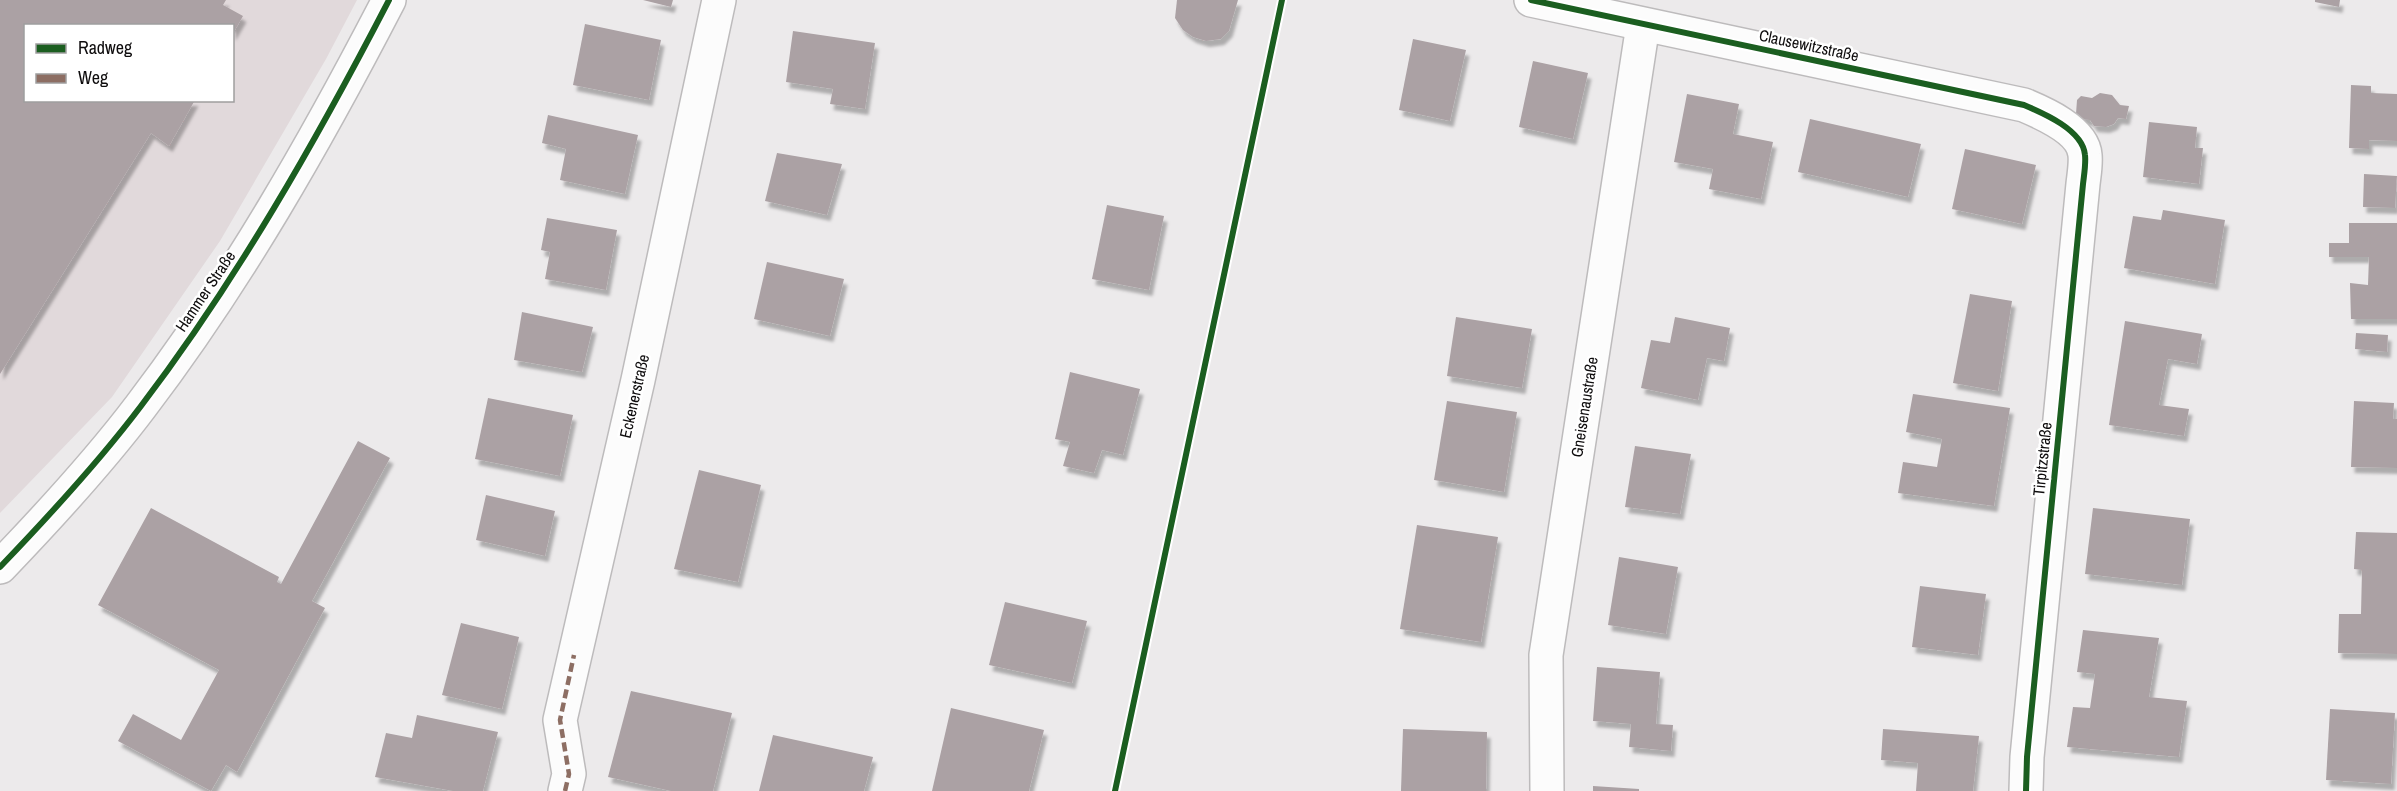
<svg xmlns="http://www.w3.org/2000/svg" width="2397" height="791" font-family="'Archivo Narrow',sans-serif">
	<style>
		.built { fill: #e1d9db; fill-rule: evenodd }
		.building { fill: #aba1a4; filter: url(#shadow) }
		.lines { fill: none; stroke-linecap: round; stroke-linejoin: round }
		.street-casing { stroke: #bdbbbc; stroke-width: 36 }
		.secondary-casing { stroke: #bdbbbc; stroke-width: 36 }
		.street { stroke: #fcfcfc; stroke-width: 33 }
		.secondary { stroke: #fcfcfc; stroke-width: 33 }
		.quiet { stroke: #8d6e63; stroke-width: 4.5; stroke-dasharray: 9 4.5; stroke-linecap: butt }
		.cycleway-casing { stroke: #fff; stroke-width: 10 }
		.cycleway { stroke: #1b5e20; stroke-width: 6 }
		.labels { text-anchor: middle; stroke-width: 5; stroke-linejoin: round; paint-order: stroke }
		.street-label { font-size: 16px; fill: #0e0c0d; stroke: #fff }
	</style>
	<defs>
		<filter id="shadow"><feDropShadow dx="3.5" dy="6" stdDeviation="1.5" flood-color="#0004"/></filter>
	</defs>
	<rect width="100%" height="100%" fill="#eceaeb"/>
	<path class="built" d="M0 0H357L326 59 220 241 112 397 0 513ZM26 26H232V100H26Z"/>
	<g class="building">
		<path d="M0 0H226L223 5 243 16 232 35V26H26V100H195L169 146 151 133 0 374Z"/>
		<path d="M643 0H673L671 7Z"/>
		<path d="M1177 0H1238L1229 31 1221 39 1206 41 1193 37 1183 30 1175 18Z"/>
		<path d="M2315 0H2340L2339 7 2315 2Z"/>
		<path d="M585 24 661 40 649 100 573 85Z"/>
		<path d="M793 31 875 43 865 109 830 104 833 89 786 82Z"/>
		<path d="M1413 39 1466 50 1450 121 1399 110Z"/>
		<path d="M1533 61 1588 73 1573 139 1519 127Z"/>
		<path d="M2351 85 2371 86V93L2397 94V141L2369 140V149L2349 148Z"/>
		<path d="M2100 93 2112 95 2120 105 2129 106 2126 119 2118 118 2114 124 2106 127 2094 126 2090 120 2079 119 2076 114 2077 100 2081 96 2092 98Z"/>
		<path d="M1687 94 1739 104 1733 134 1773 142 1761 199 1709 189 1713 169 1674 162Z"/>
		<path d="M548 115 638 135 625 194 560 180 566 149 542 143Z"/>
		<path d="M1810 119 1921 144 1908 197 1798 172Z"/>
		<path d="M2149 122 2197 127 2195 148H2203L2199 184 2143 177Z"/>
		<path d="M1965 149 2036 165 2022 224 1952 209Z"/>
		<path d="M777 153 842 164 827 215 765 201Z"/>
		<path d="M2364 174 2397 176 2395 208 2363 207Z"/>
		<path d="M1107 205 1164 216 1149 290 1092 279Z"/>
		<path d="M2163 210 2225 220 2215 284 2124 268 2133 216 2161 220Z"/>
		<path d="M547 218 617 230 606 290 545 279 550 252 541 250Z"/>
		<path d="M2349 223H2397V319H2351L2350 283 2368 285 2369 257H2329V243H2349Z"/>
		<path d="M767 262 844 279 830 336 754 319Z"/>
		<path d="M1970 294 2012 301 1998 391 1953 383Z"/>
		<path d="M522 312 593 327 582 372 514 360Z"/>
		<path d="M1456 317 1532 329 1522 388 1447 376Z"/>
		<path d="M1675 317 1730 328 1724 361 1707 358 1698 400 1641 388 1651 340 1670 343Z"/>
		<path d="M2125 321 2202 334 2197 364 2168 359 2159 405 2189 409 2184 436 2109 425Z"/>
		<path d="M2356 333 2388 335 2387 352 2355 349Z"/>
		<path d="M1070 372 1140 389 1123 455 1102 450 1094 473 1063 466 1070 442 1055 439Z"/>
		<path d="M1913 394 2010 408 1994 506 1898 493 1903 462 1937 467 1942 439 1906 432Z"/>
		<path d="M488 398 573 415 560 476 475 459Z"/>
		<path d="M1447 401 1517 412 1504 492 1434 480Z"/>
		<path d="M2354 401 2394 403 2393 419H2397V468L2351 467Z"/>
		<path d="M358 441 390 458 312 601 325 608 237 772 226 765 211 791 118 741 133 714 181 740 219 670 98 605 151 508 279 577 277 582 281 584Z"/>
		<path d="M1635 446 1691 454 1680 514 1625 507Z"/>
		<path d="M699 470 761 485 738 582 674 569Z"/>
		<path d="M486 495 555 511 545 556 476 540Z"/>
		<path d="M2093 508 2190 519 2182 585 2085 574Z"/>
		<path d="M1417 525 1498 537 1481 642 1400 629Z"/>
		<path d="M2356 532 2397 533V654L2338 653 2339 614H2361L2362 570 2354 569Z"/>
		<path d="M1619 557 1678 567 1666 634 1608 625Z"/>
		<path d="M1920 586 1986 594 1978 655 1912 647Z"/>
		<path d="M1005 602 1087 621 1072 683 989 665Z"/>
		<path d="M461 623 519 637 502 709 442 695Z"/>
		<path d="M2083 630 2159 638 2149 697 2187 701 2179 757 2067 747 2073 707 2090 708 2095 674 2077 672Z"/>
		<path d="M1597 667 1660 672 1656 724 1673 725 1671 751 1629 747 1631 724 1593 721Z"/>
		<path d="M631 691 732 713 713 791H671L608 777Z"/>
		<path d="M951 708 1044 730 1029 791H932Z"/>
		<path d="M2330 709 2395 713 2391 784 2326 780Z"/>
		<path d="M417 715 498 732 483 791H453L375 777 386 733 412 738Z"/>
		<path d="M1403 729 1487 732 1486 791H1401Z"/>
		<path d="M1883 729 1979 736 1973 791H1916L1918 763 1881 760Z"/>
		<path d="M773 735 873 757 864 791H759Z"/>
		<path d="M1593 786 1639 789V791H1593Z"/>
	</g>
	<g class="lines">
		<defs>
			<g id="street">
				<path d="M1531 0 2024 105C2043 113 2083 130 2085 155 2086 164 2084 175 2083 184L2027 757 2026 791"/>
				<path d="M565 791 569 774 560 720 638 380 719 0"/>
				<path d="M1547 791 1546 655 1643 25"/>
			</g>
			<path id="secondary" d="M0 567C49 516 98 463 141 406 237 280 316 141 389 0"/>
		</defs>
		<use href="#street" class="street-casing"/>
		<use href="#secondary" class="secondary-casing"/>
		<use href="#street" class="street"/>
		<use href="#secondary" class="secondary"/>
		<path class="quiet" d="M565 791 569 774 560 720 574 655"/>
		<defs>
			<g id="cycleway">
				<path d="M1531 0 2024 105C2043 113 2083 130 2085 155 2086 164 2084 175 2083 184L2027 757 2026 791"/>
				<path d="M0 567C49 516 98 463 141 406 237 280 316 141 389 0"/>
				<path d="M1115 791 1282 0"/>
			</g>
		</defs>
		<use href="#cycleway" class="cycleway-casing"/>
		<use href="#cycleway" class="cycleway"/>
	</g>
	<g class="labels">
		<g class="street-label">
			<text transform="translate(1809 45) rotate(12)" y="6">Clausewitzstraße</text>
			<text transform="translate(205 291) rotate(-56)" y="6">Hammer Straße</text>
			<text transform="translate(634 396) rotate(-77)" y="6">Eckenerstraße</text>
			<text transform="translate(1584 407) rotate(-81)" y="6">Gneisenaustraße</text>
			<text transform="translate(2042 459) rotate(-84)" y="6">Tirpitzstraße</text>
		</g>
	</g>
	<rect x="24" y="24" width="210" height="78" fill="#ffffff" stroke="#9f9e9e" stroke-width="1.5"/>
	<rect x="36" y="44" width="30" height="9" fill="#1b5e20" stroke="#9f9e9e" stroke-width="1.5"/>
	<text x="78" y="54" font-size="18" fill="#0e0c0d">Radweg</text>
	<rect x="36" y="74" width="30" height="9" fill="#8d6e63" stroke="#9f9e9e" stroke-width="1.5"/>
	<text x="78" y="84" font-size="18" fill="#0e0c0d">Weg</text>
</svg>
